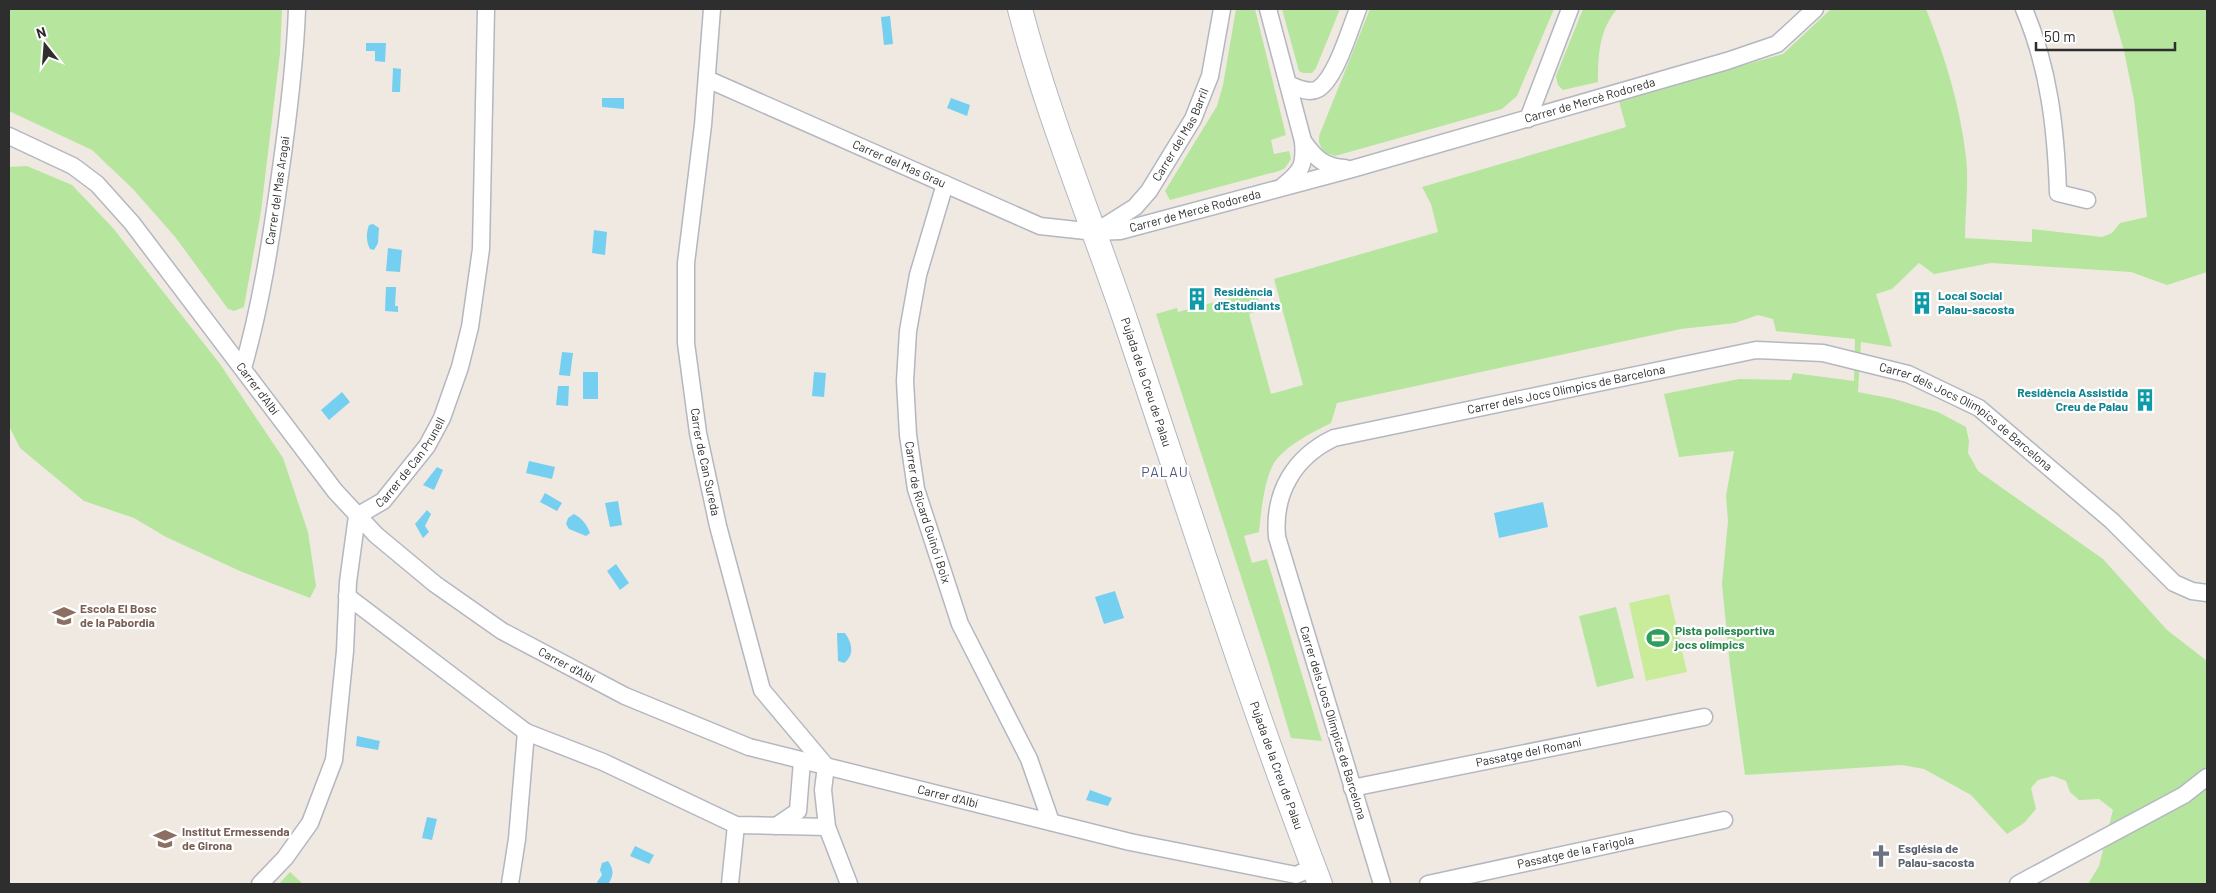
<svg xmlns="http://www.w3.org/2000/svg" width="2216" height="893" font-family="Barlow,sans-serif">
	<style>
		.green { fill: #b6e59e }
		.pitch { fill: #c9ec9a }
		.water { fill: #75cff0 }
		.lines { fill: none; stroke-linecap: round; stroke-linejoin: round }
		.street-casing { stroke: #b4b7c1; stroke-width: 19 }
		.secondary-casing { stroke: #b4b7c1; stroke-width: 26 }
		.street { stroke: #fff; stroke-width: 16 }
		.secondary { stroke: #fff; stroke-width: 24 }
		.labels { text-anchor: middle; stroke-width: 4.5; stroke-linejoin: round; paint-order: stroke }
		.street-label { font-size: 12px; fill: #2e2e2e; stroke: #fff }
		.culture-label { font-size: 12px; font-weight: bold; fill: #0d838f; stroke: #fff; text-anchor: start }
		.education-label { font-size: 12px; font-weight: bold; fill: #785e54; stroke: #fff; text-anchor: start }
		.leisure-label { font-size: 12px; font-weight: bold; fill: #27864d; stroke: #fff; text-anchor: start }
		.worship-label { font-size: 12px; font-weight: bold; fill: #5b616d; stroke: #fff; text-anchor: start }
		.neighbourhood-label { font-size: 14px; letter-spacing: 1px; fill: #4d5680; stroke: #fff }
	</style>
	<rect width="100%" height="100%" fill="#efe9e1"/>
	<g class="green">
		<path d="M9 9H282L280 53 261 211 244 307 234 311 228 309 176 238 133 189 92 150 9 111Z"/>
		<path d="M1236 9H1255L1286 135 1271 140 1274 154 1289 151 1291 159 1285 168 1279 171 1170 200 1165 191 1217 106 1223 85Z"/>
		<path d="M1282 9H1340L1316 68 1312 73H1303L1299 71Z"/>
		<path d="M1370 9H1554L1517 96 1502 109 1335 156 1323 152 1319 142V136Z"/>
		<path d="M1583 9H1617C1599 31 1598 54 1598 82L1563 90 1558 85 1556 76Z"/>
		<path d="M1831 9H1926C1945 57 1960 105 1966 157 1969 183 1965 211 1965 238L2032 242V229L2102 237 2112 233 2120 223 2147 217 2134 100 2124 51 2112 9H2207V272L2167 285 2131 272 1991 263 1934 274 1919 263 1892 289 1876 294 1892 347 1861 342 1858 392 1894 399 1938 412 1966 427 1969 441 1968 453 1978 471 2103 559 2167 630 2207 661V884H2088L2099 866 2113 810 2099 799 2079 800 2070 792 2066 781 2053 776 2038 780 2031 788 2036 809 2024 823 2007 834 1971 795 1924 769 1902 765 1745 775 1730 666 1722 584 1728 521 1726 496 1734 451 1679 457 1664 394 1739 379 1791 380 1793 373 1854 381 1855 339 1776 331 1773 319 1758 315 1735 323 1681 329 1337 403 1331 423C1313 432 1286 445 1274 463 1264 480 1261 513 1259 532L1244 536 1252 563 1267 559 1322 741 1291 738 1267 657 1156 314 1177 308 1178 312 1256 291 1261 310 1249 314 1271 394 1303 385 1274 279 1438 232 1431 204 1422 187 1626 127 1619 101 1783 54Z"/>
		<path d="M27 166 72 185 113 228 220 364 283 458 308 532 316 586 310 598 240 571 166 537 134 518 84 501 20 448 9 426V167Z"/>
		<path d="M1616 607 1634 678 1597 687 1579 616Z"/>
		<path d="M290 872 303 884H279Z"/>
	</g>
	<path class="pitch" d="M1669 594 1687 672 1646 681 1629 603Z"/>
	<g class="water">
		<path d="M890 16 893 44 884 45 881 17Z"/>
		<path d="M366 43H386L385 62 375 61V51H366Z"/>
		<path d="M393 68 401 69 400 92H392Z"/>
		<path d="M602 98H624V109L602 107Z"/>
		<path d="M951 98 970 105 967 116 947 108Z"/>
		<path d="M373 224 379 228 378 243 374 250 370 249C366 241 366 234 369 225Z"/>
		<path d="M594 230 607 232 605 255 592 253Z"/>
		<path d="M388 248 402 250 400 272 386 271Z"/>
		<path d="M386 287H396L395 306H398V312L385 311Z"/>
		<path d="M562 352 573 353 570 376 559 375Z"/>
		<rect x="583" y="372" width="15" height="27"/>
		<path d="M814 372 826 373 824 397 812 396Z"/>
		<path d="M558 386H569L568 406 556 405Z"/>
		<path d="M342 392 350 402 329 420 321 410Z"/>
		<path d="M529 461 555 467 552 479 526 473Z"/>
		<path d="M437 467 443 470 434 490 423 485Z"/>
		<path d="M545 493 562 503 557 511 540 502Z"/>
		<path d="M618 501 622 525 610 527 605 503Z"/>
		<path d="M1543 502 1548 527 1499 538 1494 513Z"/>
		<path d="M427 510 431 514 425 526 429 532 423 538 415 524Z"/>
		<path d="M574 514C582 518 587 525 590 533L586 536 569 529 566 524 568 518Z"/>
		<path d="M616 564 629 583 620 590 607 571Z"/>
		<path d="M1115 591 1124 618 1104 624 1095 597Z"/>
		<path d="M837 633H845C852 643 855 655 844 663L838 661Z"/>
		<path d="M357 736 380 741 378 750 356 746Z"/>
		<path d="M1090 790 1112 798 1108 806 1086 800Z"/>
		<path d="M427 817 437 819 432 840 422 838Z"/>
		<path d="M635 846 654 855 649 864 630 856Z"/>
		<path d="M608 861C614 869 614 876 608 884H599L597 882 602 875 600 870 602 863Z"/>
	</g>
	<g class="lines">
		<defs>
			<g id="street">
				<path id="s1" d="M712 9 703 125 686 263V343L698 433 718 526 762 690 826 766 823 790 827 827 849 884"/>
				<path d="M1268 9 1303 141C1305 165 1302 171 1283 186"/>
				<path d="M2024 9C2049 68 2056 129 2058 193L2087 200"/>
				<path id="s2" d="M707 79 1040 226 1095 232 1120 231 1352 169 1727 61 1777 44 1815 9"/>
				<path d="M1288 84C1297 88 1309 94 1318 89 1336 78 1350 29 1358 9"/>
				<path d="M1528 119 1570 9"/>
				<path id="s3" d="M9 136 73 166 97 184 132 223 335 491 376 535 435 584 502 631 625 696 749 747 1130 842 1296 875 1314 867"/>
				<path d="M1303 141C1315 158 1324 167 1345 168"/>
				<path id="s4" d="M945 184 918 275 908 331 905 381 908 435 916 489 960 624 1029 759 1051 822"/>
				<path id="s5" d="M1097 231 1135 207 1149 191 1193 119 1210 76 1222 9"/>
				<path id="s6" d="M243 368C261 305 271 240 280 175 288 119 295 65 297 9"/>
				<path d="M347 596 526 732 603 762 736 825 827 827"/>
				<path id="s7" d="M1352 788 1704 717"/>
				<path d="M776 826 798 811 802 761"/>
				<path id="s8" d="M260 884 285 858 310 823 334 760 345 651 348 582 357 516 383 501 427 446 442 418 460 367 470 327 481 249 486 9"/>
				<path d="M510 884 517 839 526 732"/>
				<path d="M730 884 736 825"/>
				<path id="s9" d="M1382 884 1277 537C1273 493 1294 457 1334 438L1756 350 1823 353 1908 374 1979 408 2112 521 2174 583 2192 591 2207 593"/>
				<path id="s10" d="M1428 884 1724 820"/>
				<path d="M2018 884 2184 795 2207 777"/>
			</g>
			<g id="secondary">
				<path id="s11" d="M1020 9C1047 114 1091 219 1126 322 1189 510 1249 699 1320 884"/>
			</g>
		</defs>
		<use href="#street" class="street-casing"/>
		<use href="#secondary" class="secondary-casing"/>
		<use href="#street" class="street"/>
		<use href="#secondary" class="secondary"/>
	</g>
	<defs>
		<symbol id="building-bare" viewBox="-9 -9 18 18"><path d="M-4-6H4V6H1V3H-1V6H-4ZM-2.5-4.3h1.7v1.8h-1.7ZM.8-4.3h1.7v1.8H.8ZM-2.5-1h1.7V.8h-1.7ZM.8-1h1.7V.8H.8Z" fill="#0f9aa8" stroke="#fff" stroke-width="2.5" paint-order="stroke"/></symbol>
		<symbol id="school-bare" viewBox="-9 -9 18 18"><path d="M0-5L7-2L0 1L-7-2ZM-4 1L0 2.5L4 1V4Q0 6-4 4Z" fill="#8d6e63" stroke="#fff" stroke-width="2.5" paint-order="stroke"/></symbol>
		<symbol id="stadium-bare" viewBox="-9 -9 18 18"><path d="M0-5a6.5 5 0 1 0 0 10a6.5 5 0 1 0 0-10ZM-3.5-1.8h7v3.6h-7Z" fill="#2e9e5b" stroke="#fff" stroke-width="2.5" paint-order="stroke"/></symbol>
		<symbol id="church-bare" viewBox="-9 -9 18 18"><path d="M-1.2-6h2.4v3.5h3.3v2.4h-3.3V6h-2.4V-.1h-3.3v-2.4h3.3Z" fill="#6b7280" stroke="#fff" stroke-width="2.5" paint-order="stroke"/></symbol>
	</defs>
	<g fill-rule="evenodd">
		<use href="#building-bare" x="1181" y="283" width="32" height="32"/>
		<use href="#building-bare" x="1906" y="287" width="32" height="32"/>
		<use href="#building-bare" x="2129" y="384" width="32" height="32"/>
		<use href="#school-bare" x="48" y="600" width="32" height="32"/>
		<use href="#stadium-bare" x="1642" y="622" width="32" height="32"/>
		<use href="#school-bare" x="149" y="823" width="32" height="32"/>
		<use href="#church-bare" x="1865" y="840" width="32" height="32"/>
	</g>
	<g class="labels">
		<g class="street-label">
			<text dy="4" stroke="none"><textPath href="#s2" startOffset="932">Carrer de Mercè Rodoreda</textPath></text>
			<text dy="4" stroke="none"><textPath href="#s5" startOffset="131">Carrer del Mas Barril</textPath></text>
			<text dy="4" stroke="none"><textPath href="#s2" startOffset="210">Carrer del Mas Grau</textPath></text>
			<text dy="4" stroke="none"><textPath href="#s6" startOffset="181">Carrer del Mas Aragai</textPath></text>
			<text dy="4" stroke="none"><textPath href="#s2" startOffset="522">Carrer de Mercè Rodoreda</textPath></text>
			<text dy="4" stroke="none"><textPath href="#s11" startOffset="394">Pujada de la Creu de Palau</textPath></text>
			<text dy="4" stroke="none"><textPath href="#s3" startOffset="361">Carrer d'Albí</textPath></text>
			<text dy="4" stroke="none"><textPath href="#s9" startOffset="722">Carrer dels Jocs Olímpics de Barcelona</textPath></text>
			<text dy="4" stroke="none"><textPath href="#s9" startOffset="1142">Carrer dels Jocs Olímpics de Barcelona</textPath></text>
			<text dy="4" stroke="none"><textPath href="#s8" startOffset="469">Carrer de Can Prunell</textPath></text>
			<text dy="4" stroke="none"><textPath href="#s1" startOffset="456">Carrer de Can Sureda</textPath></text>
			<text dy="4" stroke="none"><textPath href="#s4" startOffset="336">Carrer de Ricard Guinó i Boix</textPath></text>
			<text dy="4" stroke="none"><textPath href="#s3" startOffset="781">Carrer d'Albí</textPath></text>
			<text transform="translate(1333 723) rotate(73)" y="4">Carrer dels Jocs Olímpics de Barcelona</text>
			<text dy="4" stroke="none"><textPath href="#s7" startOffset="180">Passatge del Romaní</textPath></text>
			<text dy="4" stroke="none"><textPath href="#s11" startOffset="799">Pujada de la Creu de Palau</textPath></text>
			<text dy="4" stroke="none"><textPath href="#s3" startOffset="1186">Carrer d'Albí</textPath></text>
			<text dy="4" stroke="none"><textPath href="#s10" startOffset="151">Passatge de la Farigola</textPath></text>
		</g>
		<g class="culture-label">
			<text x="1214" y="296">Residència<tspan x="1214" dy="14">d'Estudiants</tspan></text>
			<text x="1938" y="300">Local Social<tspan x="1938" dy="14">Palau-sacosta</tspan></text>
			<text x="2128" y="397" text-anchor="end">Residència Assistida<tspan x="2128" dy="14">Creu de Palau</tspan></text>
		</g>
		<g class="education-label">
			<text x="80" y="613">Escola El Bosc<tspan x="80" dy="14">de la Pabordia</tspan></text>
			<text x="182" y="836">Institut Ermessenda<tspan x="182" dy="14">de Girona</tspan></text>
		</g>
		<g class="leisure-label">
			<text x="1675" y="635">Pista poliesportiva<tspan x="1675" dy="14">jocs olímpics</tspan></text>
		</g>
		<g class="worship-label">
			<text x="1898" y="853">Església de<tspan x="1898" dy="14">Palau-sacosta</tspan></text>
		</g>
		<g class="neighbourhood-label">
			<text x="1165" y="477">PALAU</text>
		</g>
	</g>
	<rect width="2216" height="893" fill="none" stroke="#2e2e2e" stroke-width="20"/>
	<g transform="translate(45 45) rotate(343)" stroke="#ffffff" stroke-width="4" paint-order="stroke">
	<path d="M0-4L9 19L0 12L-9 19Z" fill="#2e2e2e"/>
	<text y="-8" font-size="14" font-weight="bold" text-anchor="middle" fill="#2e2e2e">N</text>
	</g>
	<path d="M2036 42v8h139v-8" fill="none" stroke="#2e2e2e" stroke-width="2.5"/>
	<text x="2044" y="42" font-size="15" fill="#2e2e2e" stroke="#ffffff" stroke-width="4" paint-order="stroke">50 m</text>
</svg>
